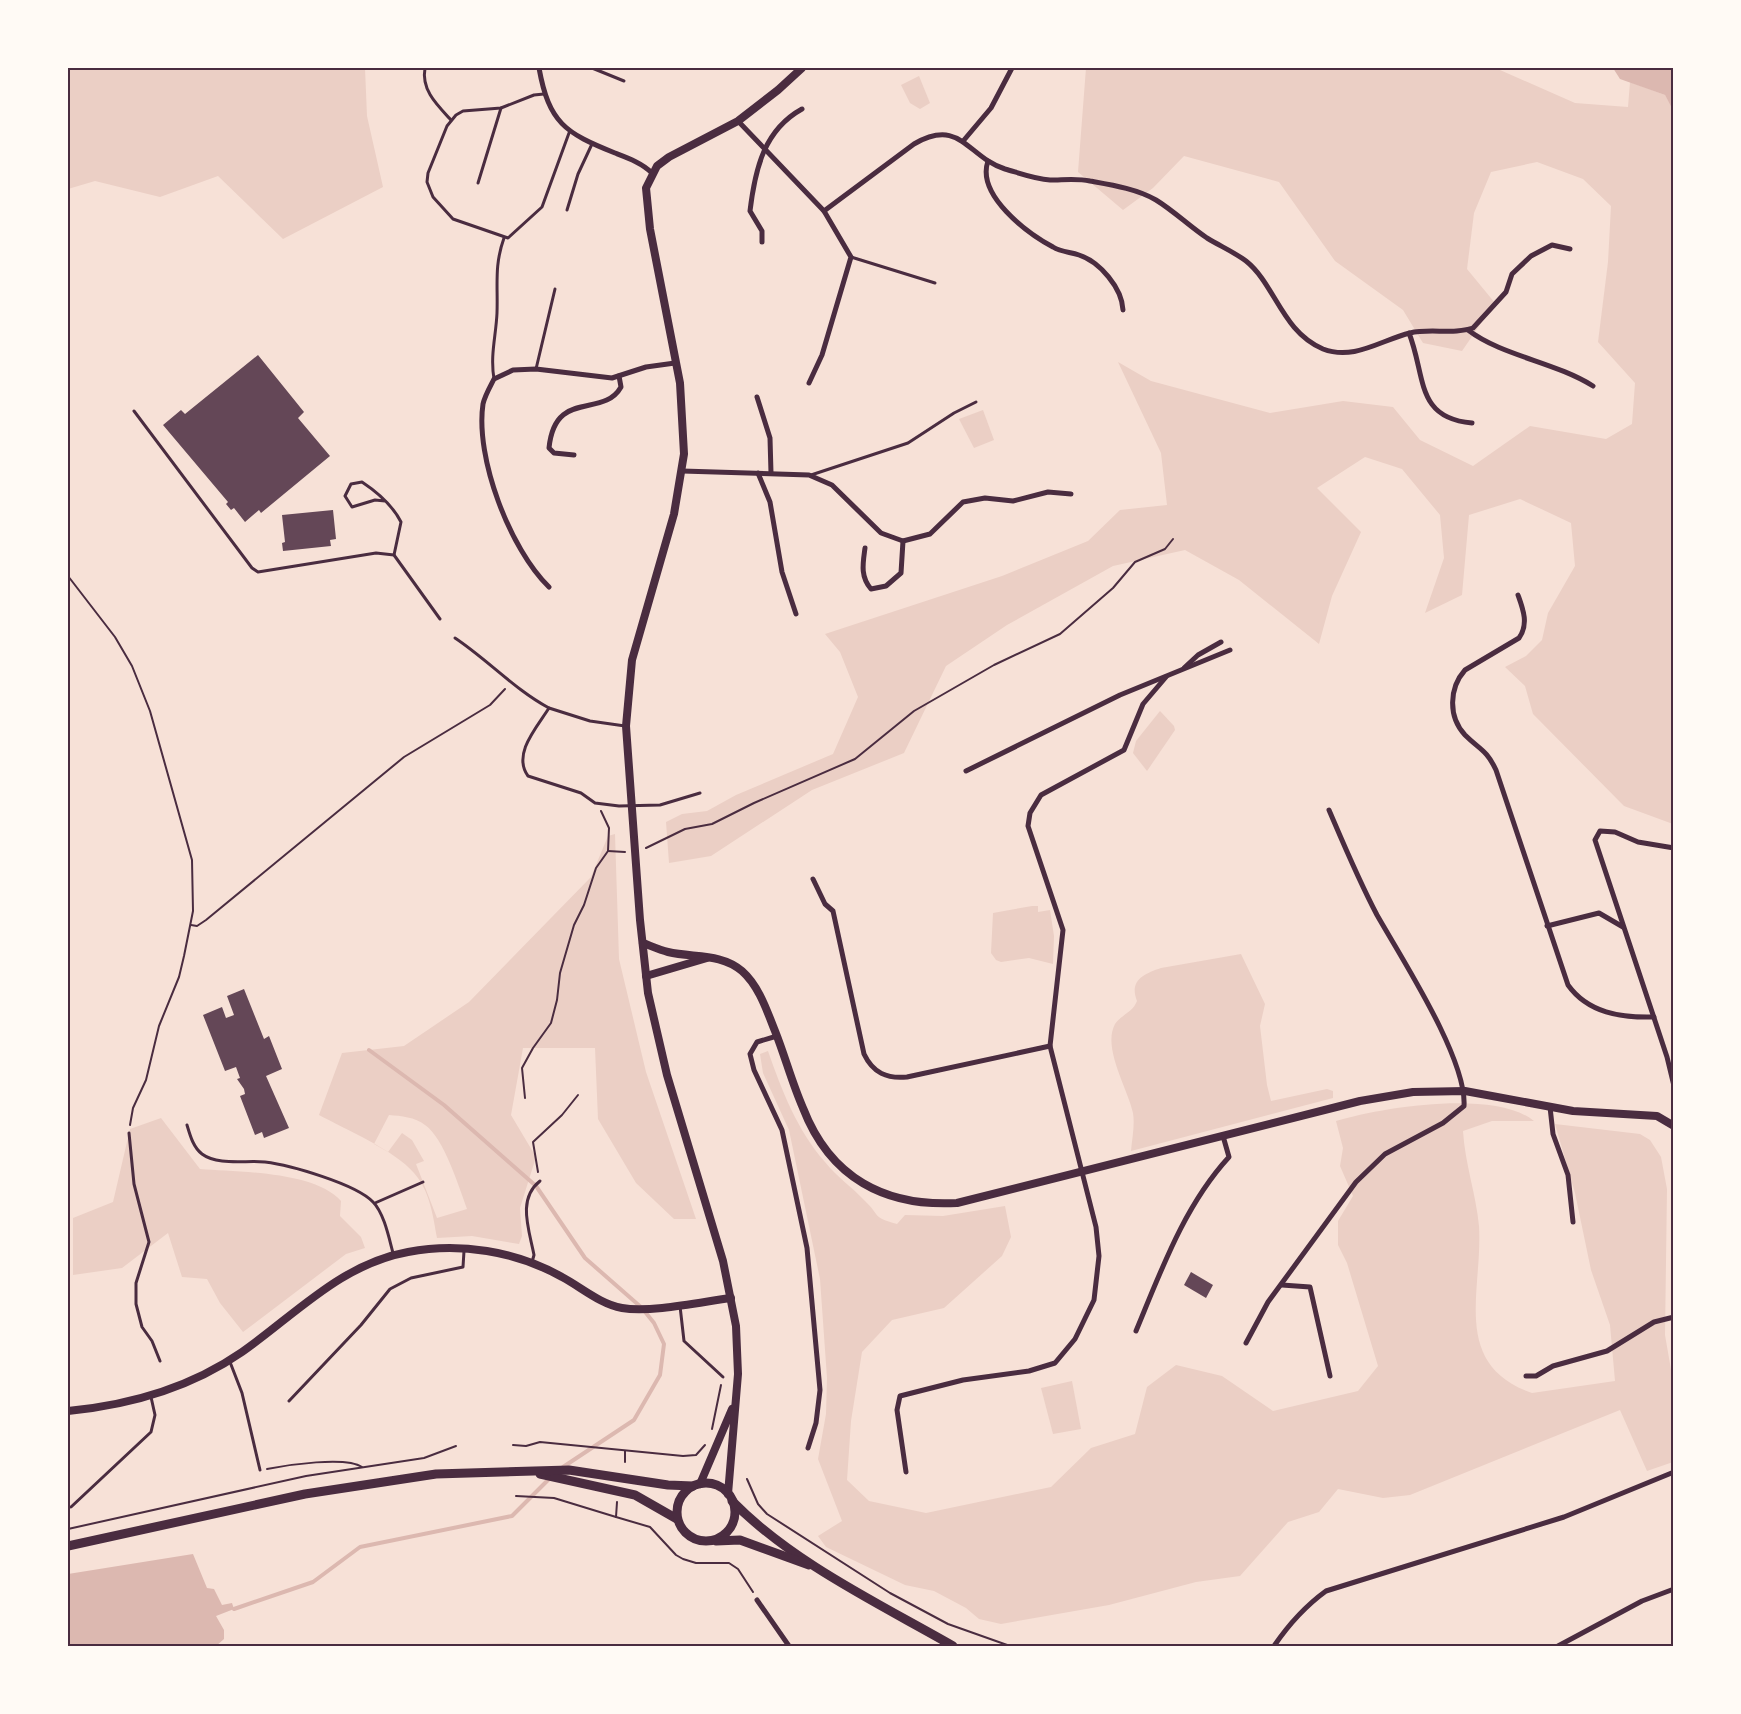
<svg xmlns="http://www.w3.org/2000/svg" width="1741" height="1714" font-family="'PT Sans',sans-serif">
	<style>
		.green { fill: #ebcfc5; fill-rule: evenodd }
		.water { fill: #dcb8b0 }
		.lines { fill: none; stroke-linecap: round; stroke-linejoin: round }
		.stream { stroke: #dcb8b0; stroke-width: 4 }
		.building { fill: #644757 }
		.path { stroke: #4a2c40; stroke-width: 2 }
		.service { stroke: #4a2c40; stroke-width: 3 }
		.minor { stroke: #4a2c40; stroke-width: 5 }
		.secondary { stroke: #4a2c40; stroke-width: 8 }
		.primary { stroke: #4a2c40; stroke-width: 9 }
		.neatline { fill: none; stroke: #4a2c40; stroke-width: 2 }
	</style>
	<rect width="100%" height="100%" fill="#f7e1d7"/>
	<g class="green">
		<path d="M68 68H365L367 116 383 187 283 239 218 176 160 197 95 181 68 189Z"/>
		<path d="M1086 68H1501L1500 70 1575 103 1628 107 1630 82 1665 95 1674 110 1673 824 1624 806 1533 714 1525 686 1505 667 1526 656 1542 640 1548 613 1575 566 1571 523 1520 499 1469 515 1462 595 1425 613 1444 558 1440 515 1402 469 1365 457 1317 488 1361 532 1332 596 1319 644 1239 580 1185 550 1113 566 1007 625 946 666 904 753 812 790 711 856 669 863 666 822 682 814 707 811 736 795 833 754 858 697 840 652 825 634 1002 576 1088 541 1120 510 1167 505 1161 453 1118 362 1151 381 1270 413 1343 401 1393 407 1420 440 1473 466 1530 426 1606 439 1632 424 1635 383 1598 342 1608 262 1611 206 1583 179 1537 162 1491 172 1474 213 1467 269 1495 303 1462 351 1423 343 1403 310 1335 261 1279 182 1184 156 1153 188 1123 210 1078 172Z"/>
		<path d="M919 76 930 103 920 109 910 103 901 85Z"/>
		<path d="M983 410 994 440 974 448 959 419Z"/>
		<path d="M1160 711 1174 726 1175 730 1147 771 1133 753 1136 741Z"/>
		<path d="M615 834 619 959 646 1072 696 1219H674L636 1183 598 1119 595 1048H523L511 1115 536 1157 520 1208 522 1236 519 1244 472 1236 437 1238C433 1216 430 1191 414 1173 396 1151 345 1129 319 1115L342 1053 404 1046 469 1002 591 877 608 836ZM389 1115C401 1116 415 1117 425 1125 444 1138 459 1187 467 1209L437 1218 416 1164 424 1161 412 1140 402 1133 388 1152 374 1144Z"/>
		<path d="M1032 906H1038V912L1050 910 1054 936 1053 964 1029 958 1001 962 996 960 991 953 993 913Z"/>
		<path d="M1241 954 1265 1004 1260 1026 1267 1085 1271 1101 1327 1089 1333 1091V1098L1131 1151C1132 1139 1135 1125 1133 1113 1128 1089 1102 1048 1115 1024 1121 1015 1133 1012 1137 1001 1129 981 1143 974 1161 968Z"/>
		<path d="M768 1051C782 1091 797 1130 825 1162 837 1177 852 1187 865 1201 881 1216 871 1217 897 1224L905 1215 943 1216 1005 1206 1011 1237 1002 1256 944 1308 892 1320 862 1352 851 1421 847 1480 869 1501 926 1513 1051 1487 1091 1448 1135 1434 1147 1387 1176 1365 1222 1376 1273 1411 1358 1391 1378 1366 1347 1263 1338 1245V1221L1353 1196 1340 1166 1343 1148 1336 1121C1382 1107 1495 1089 1534 1121H1492L1463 1131C1465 1164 1476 1194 1479 1226 1483 1291 1450 1364 1532 1393L1615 1381 1610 1325 1591 1270 1575 1193 1555 1124 1640 1134 1650 1140 1661 1157 1667 1189 1665 1335 1673 1381V1462L1647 1471 1620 1410 1410 1495 1383 1498 1338 1489 1319 1512 1288 1522 1240 1576 1196 1582 1109 1605 1001 1624 979 1619 966 1608 934 1591 905 1585 826 1547 818 1536 842 1521 818 1459 826 1414 827 1378 820 1279 789 1130 763 1073 760 1054Z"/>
		<path d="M161 1118 200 1169C238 1172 315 1171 341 1201L340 1216 361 1237 365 1248 346 1254 243 1332 220 1303 207 1279 182 1277 168 1233 122 1268 73 1275V1218L113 1202 130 1129Z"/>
		<path d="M1072 1381 1081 1429 1053 1434 1041 1388Z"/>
		<path d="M510 1643 509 1646H394Z"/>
	</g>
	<g class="water">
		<path d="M1613 68H1673V110L1665 95 1620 79Z"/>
		<path d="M193 1554 207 1588 214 1589 222 1605 232 1603 234 1609 216 1616 224 1630V1639L216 1646H68V1574Z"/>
	</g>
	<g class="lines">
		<g class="stream">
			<path d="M369 1050 444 1105 536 1186 585 1258 642 1308 654 1323 664 1344 660 1375 634 1420 563 1467"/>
			<path d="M234 1609 313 1582 360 1547 512 1516 550 1478"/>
		</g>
	</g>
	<g class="building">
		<path d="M258 355 304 412 298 418 330 456 261 513 259 510 245 522 234 508 231 510 226 504 228 502 163 425 181 410 185 414Z"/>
		<path d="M333 510 336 539 330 540 331 546 283 551 282 543 285 542 282 515Z"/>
		<path d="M244 989 264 1039 269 1036 282 1069 266 1076 289 1128 264 1138 262 1132 255 1135 240 1096 245 1094 244 1089 237 1079 240 1078 236 1067 225 1071 203 1015 222 1007 226 1018 234 1015 227 996Z"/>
		<path d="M1191 1272 1213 1285 1206 1298 1184 1285Z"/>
	</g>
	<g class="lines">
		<g class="path">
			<path d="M68 576 115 637 132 666 150 711 192 860 193 911 184 956 179 977 159 1026 146 1080 133 1108 130 1125"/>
			<path d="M646 848 685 829 712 824 754 803 855 759 914 711 994 665 1060 634 1113 588 1135 562 1165 549 1173 539"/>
			<path d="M608 851 625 852"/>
			<path d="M191 925 197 926 206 920 404 757 490 705 505 689"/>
			<path d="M68 1010V1023"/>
			<path d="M525 1098 522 1068 533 1048 551 1023 557 1000 560 973 574 925 584 905 596 868 608 851 609 828 601 811"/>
			<path d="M538 1172 533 1142 562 1115 578 1095"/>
			<path d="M712 1429 721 1385"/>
			<path d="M513 1445 526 1446 540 1442 683 1456 696 1455 705 1445"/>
			<path d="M625 1451V1462"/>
			<path d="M267 1469C287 1465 346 1456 362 1467"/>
			<path d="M747 1479 758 1504 767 1514 890 1593 948 1624 1010 1646"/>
			<path d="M516 1496 554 1498 616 1517 617 1502"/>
			<path d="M616 1517 650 1527 676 1555 683 1559 696 1563H729L738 1569 753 1592"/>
			<path d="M68 1529 306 1476 424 1458 456 1446"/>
		</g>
		<g class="service">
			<path d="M425 68C421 90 437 105 451 120"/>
			<path d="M592 68 624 81"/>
			<path d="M544 94 534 95 501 108 463 111 456 115 447 126 428 173 427 182 433 197 453 219 508 238 542 207 569 133"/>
			<path d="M478 183 501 108"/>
			<path d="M567 210 578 174 592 144"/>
			<path d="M851 257 935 283"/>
			<path d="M536 369 555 289"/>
			<path d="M494 379C490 355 496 336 497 313 498 285 494 266 504 238"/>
			<path d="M134 411 252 568 258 572 376 553 394 555 440 619"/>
			<path d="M811 475 908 443 954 413 976 402"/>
			<path d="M385 501 375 500 352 507 345 496 351 484 362 482C377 492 393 506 401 522L394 555"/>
			<path d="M455 638C488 660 514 689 549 708 537 727 512 754 528 776L581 793 595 803 619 806 660 805 700 793"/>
			<path d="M549 708 590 721 625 726"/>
			<path d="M187 1125C190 1135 193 1147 202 1154 218 1166 246 1160 265 1162 290 1165 356 1184 373 1202 384 1213 389 1238 393 1253"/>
			<path d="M129 1133 134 1184 149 1242 136 1283V1304L142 1327 152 1341 160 1361"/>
			<path d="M375 1203 423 1182"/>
			<path d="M532 1262 534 1255C529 1229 517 1199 540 1181"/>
			<path d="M680 1306 684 1341 723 1377"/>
			<path d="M230 1362 242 1393 260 1470"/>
			<path d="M289 1401 361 1325 390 1289 411 1278 463 1267 464 1251"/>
			<path d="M71 1507 151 1432 155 1415 151 1397"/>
		</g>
		<g class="minor">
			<path d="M539 68C549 123 565 133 615 153 628 158 642 163 652 173"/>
			<path d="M738 121 824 211 914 144C961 117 967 157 1005 169 1019 173 1035 179 1050 180 1063 180 1077 178 1090 181 1112 185 1137 189 1156 200 1174 211 1189 226 1207 238 1220 246 1234 252 1246 261 1275 284 1282 332 1323 349 1354 361 1381 340 1410 333 1430 328 1454 335 1473 328L1506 292 1512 274 1531 256 1552 245 1570 249"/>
			<path d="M964 140 991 108 1012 68"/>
			<path d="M988 161C976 195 1027 233 1053 247 1061 252 1070 252 1079 255 1100 262 1122 288 1123 310"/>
			<path d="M762 242V231L750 211C755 169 764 130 802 109"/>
			<path d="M1468 330C1502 356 1555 362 1593 386"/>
			<path d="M1409 333C1426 376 1415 418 1472 423"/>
			<path d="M809 383 822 355 851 257 824 211"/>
			<path d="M757 397 770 438 771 473"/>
			<path d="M574 455 554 453 549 448C555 388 603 419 621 387L619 376"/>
			<path d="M682 471 809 475 832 485 881 533 903 541 930 534 963 502 985 498 1013 501 1048 492 1071 494"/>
			<path d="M758 473 770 502 782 572 796 614"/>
			<path d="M865 548C863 563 860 576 871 589L886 586 901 573 903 541"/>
			<path d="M549 587C510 549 475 458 483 404 485 395 490 387 494 379L513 370 536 369 612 378 646 367 675 363"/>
			<path d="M1518 595C1523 609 1529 624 1519 638L1465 670C1449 688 1448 717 1465 735 1480 750 1486 749 1496 770L1568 985C1588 1013 1621 1018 1654 1017"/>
			<path d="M1184 668 1198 655 1221 642"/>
			<path d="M966 771 1120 695 1230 650"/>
			<path d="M1674 848 1638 842 1615 832 1600 831 1595 840 1667 1057 1674 1086"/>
			<path d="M813 879 825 904 833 911 864 1054C873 1073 887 1079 907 1077L1050 1046"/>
			<path d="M1547 926 1599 913 1623 927"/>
			<path d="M777 1036 757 1042 750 1054 754 1070 782 1130 807 1248 820 1390 816 1423 808 1448"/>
			<path d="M1550 1107 1553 1134 1568 1175 1573 1222"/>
			<path d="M1282 1285 1310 1287 1330 1376"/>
			<path d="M1136 1331C1161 1271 1184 1206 1229 1157L1223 1136"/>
			<path d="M1246 1343 1268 1302 1356 1182 1385 1154 1443 1123 1464 1106C1467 1059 1402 959 1377 915 1359 881 1344 845 1329 810"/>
			<path d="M1526 1376H1536L1553 1366 1607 1351 1654 1322 1674 1317"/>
			<path d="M906 1472 897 1410 900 1396 963 1380 1029 1371 1055 1363 1075 1339 1094 1300 1099 1256 1096 1227 1050 1046 1063 930 1028 826 1030 813 1041 795 1124 750 1143 704 1166 677"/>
			<path d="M757 1600 789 1646"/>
			<path d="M1274 1646C1289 1624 1304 1607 1326 1591L1564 1517 1674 1472"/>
			<path d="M1558 1646 1642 1601 1674 1589"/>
		</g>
		<g class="secondary">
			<path d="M643 943C651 946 660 950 668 952 694 958 721 953 742 971 759 986 767 1011 775 1031 785 1056 792 1083 803 1108 830 1178 885 1207 957 1203L1360 1101 1413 1092 1465 1091 1573 1111 1657 1116 1674 1126"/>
			<path d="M646 976 707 958"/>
			<path d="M68 1411C130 1405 190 1388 242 1352 295 1315 341 1264 408 1252 459 1242 516 1251 562 1277 581 1287 600 1304 622 1308 650 1313 701 1302 731 1298"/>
			<path d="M700 1484 732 1409"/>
			<path d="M728 1494 738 1374 736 1326 723 1261 667 1075 648 993 640 920 626 726 632 660 674 514 684 454 680 383 650 229 646 188 657 166 669 157 738 121 778 90 802 68"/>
		</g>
		<g class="primary">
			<path d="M540 1474 635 1495 677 1519"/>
			<circle cx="706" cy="1512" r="29"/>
			<path d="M732 1501C793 1563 878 1603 953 1646"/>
			<path d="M716 1541 740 1540 809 1565"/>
			<path d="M68 1546 305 1494 436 1474 569 1470 668 1485 693 1486"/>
		</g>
	</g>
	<rect width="1741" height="1714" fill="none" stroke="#fffaf5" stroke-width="138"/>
	<rect x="69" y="69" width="1603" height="1576" class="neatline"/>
</svg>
